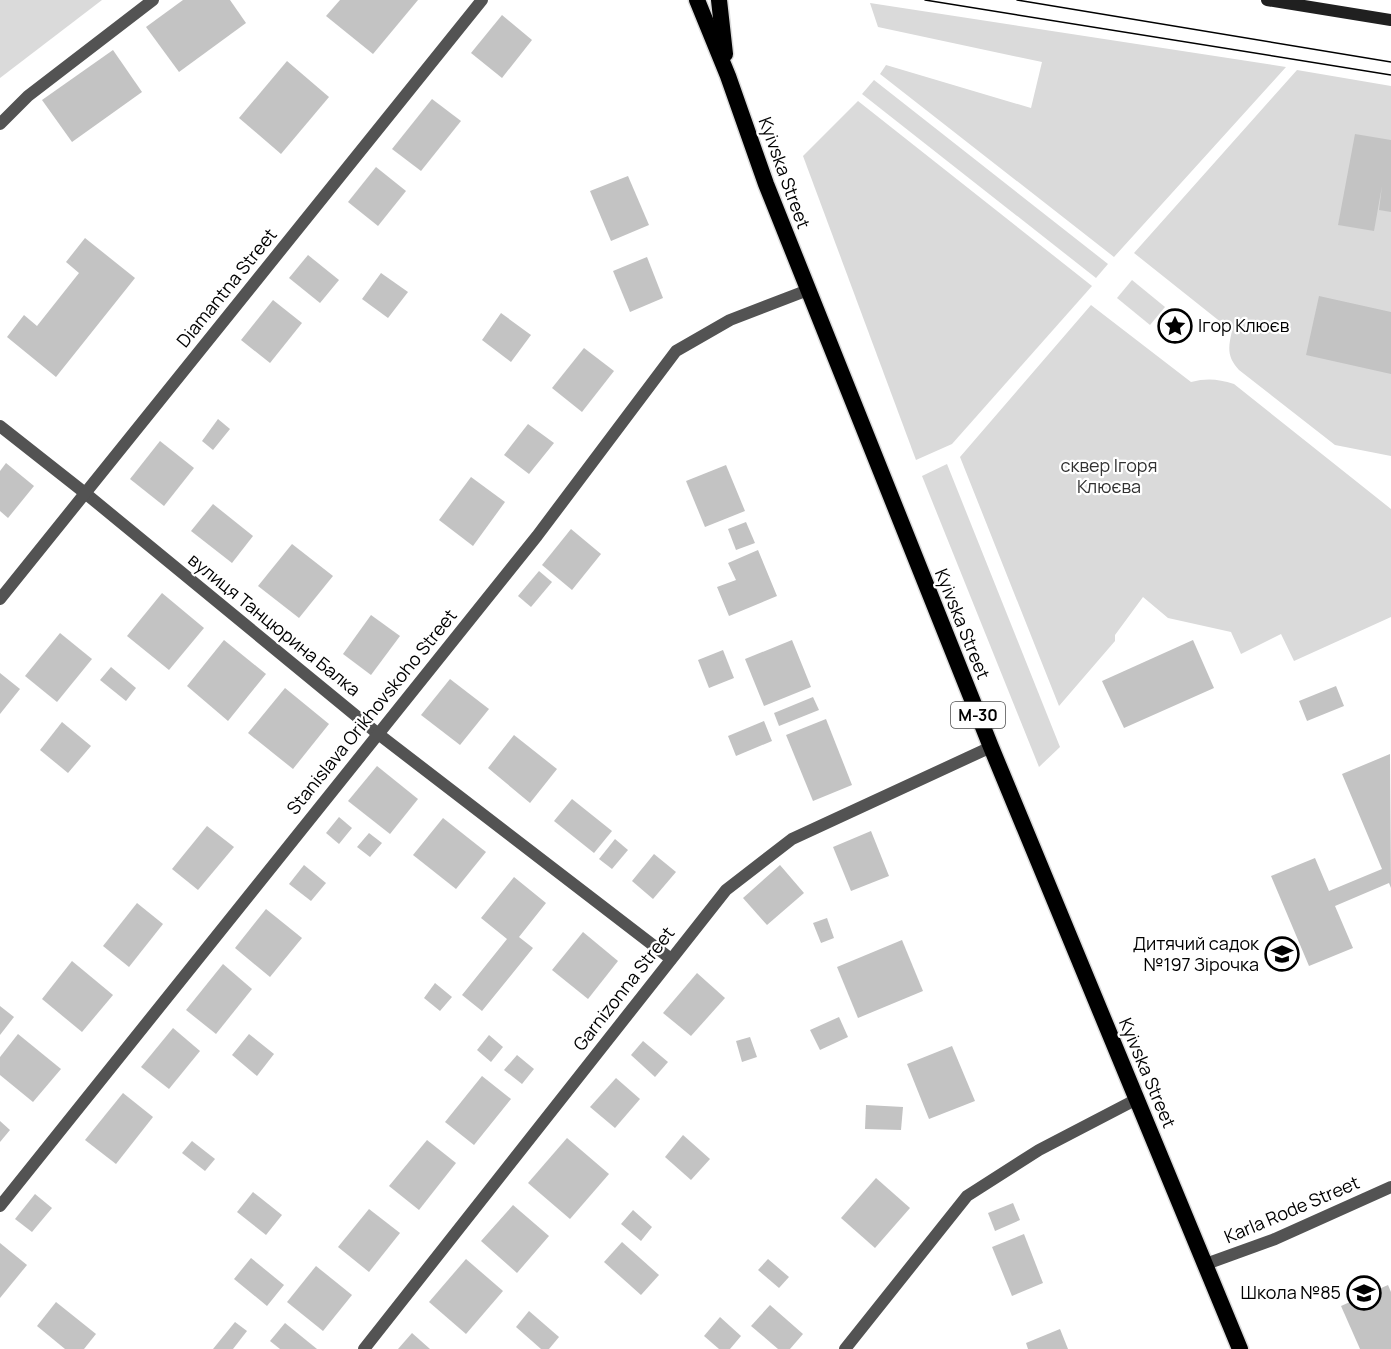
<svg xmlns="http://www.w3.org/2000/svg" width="1391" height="1349" font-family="Manrope,sans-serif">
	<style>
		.green { fill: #dadada }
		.building { fill: #c3c3c3 }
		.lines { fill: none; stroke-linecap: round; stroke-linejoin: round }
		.trunk-casing { stroke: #dbdbdb; stroke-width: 19 }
		.minor { stroke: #535353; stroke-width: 12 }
		.tertiary { stroke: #535353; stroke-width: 12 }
		.secondary { stroke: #202020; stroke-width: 12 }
		.trunk { stroke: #000; stroke-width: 16 }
		.tram { stroke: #000; stroke-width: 1.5 }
		.labels { text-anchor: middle; stroke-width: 4.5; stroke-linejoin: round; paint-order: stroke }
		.shield { fill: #fff; stroke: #4c4c4c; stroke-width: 1.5 }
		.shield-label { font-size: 16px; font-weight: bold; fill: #000 }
		.street-label { font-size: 18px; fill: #000; stroke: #fff }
		.poi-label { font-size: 18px; fill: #000; stroke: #fff; text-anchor: end }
		.park-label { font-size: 18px; fill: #313131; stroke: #fff }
	</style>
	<rect width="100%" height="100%" fill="#fff"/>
	<g class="green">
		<path d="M0 0H102L0 78Z"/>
		<path d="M870 3 1286 67 1114 257 880 74 886 65 1031 108 1042 62 878 27Z"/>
		<path d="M1297 70 1391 86V456L1335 445 1239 370C1227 357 1228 348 1232 331L1134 253Z"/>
		<path d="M874 80 1108 264 1096 278 862 94Z"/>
		<path d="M858 101 1092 286 952 444 916 460 803 156Z"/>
		<path d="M1132 280 1165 307 1150 325 1117 298Z"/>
		<path d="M1091 305 1191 382C1207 378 1218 379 1234 384L1391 509V617L1294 661 1281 634 1241 654 1231 632 1168 618 1143 597 1115 635V641L1059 706 960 457Z"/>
		<path d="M947 464 1060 747 1039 767 922 476Z"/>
	</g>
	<g class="building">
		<path d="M183 0H230L246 23 179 72 146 27Z"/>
		<path d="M340 0H418L373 54 326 16Z"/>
		<path d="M502 15 532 40 502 78 471 53Z"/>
		<path d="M113 50 142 92 72 142 42 100Z"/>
		<path d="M287 61 329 97 281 154 239 118Z"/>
		<path d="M432 99 461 121 421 171 392 149Z"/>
		<path d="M1355 134 1391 140V212L1379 210 1382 186 1374 231 1338 225Z"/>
		<path d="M376 167 406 191 378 226 348 202Z"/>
		<path d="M628 176 649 225 611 241 590 191Z"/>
		<path d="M85 238 135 278 56 377 7 337 24 315 37 326 79 273 66 262Z"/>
		<path d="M308 255 339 280 320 303 289 278Z"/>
		<path d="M647 257 663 298 630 312 613 271Z"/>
		<path d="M381 273 408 292 388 318 362 299Z"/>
		<path d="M1319 296 1391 312V374L1306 355Z"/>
		<path d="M273 300 302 323 270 363 241 340Z"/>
		<path d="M501 313 531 335 511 362 482 340Z"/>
		<path d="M584 348 614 371 582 412 552 388Z"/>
		<path d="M218 419 230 429 213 450 202 441Z"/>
		<path d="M528 424 554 443 529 474 504 455Z"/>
		<path d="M160 441 194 468 164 506 130 479Z"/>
		<path d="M6 463 34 486 8 518 0 511V471Z"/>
		<path d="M726 465 745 511 705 527 686 481Z"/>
		<path d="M471 477 505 502 473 546 439 520Z"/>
		<path d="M213 504 253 536 232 563 191 531Z"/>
		<path d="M746 522 755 543 736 550 728 529Z"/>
		<path d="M571 529 601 554 572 590 542 565Z"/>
		<path d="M292 544 333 576 299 618 258 586Z"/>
		<path d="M758 550 777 596 729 616 717 587 736 580 728 563Z"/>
		<path d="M539 571 552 582 531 607 518 596Z"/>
		<path d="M162 593 204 628 169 670 127 636Z"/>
		<path d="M371 615 400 636 371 675 343 654Z"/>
		<path d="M60 633 92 659 57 702 25 676Z"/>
		<path d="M224 640 266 674 228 721 187 686Z"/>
		<path d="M792 640 811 687 764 706 745 659Z"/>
		<path d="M1193 640 1214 688 1124 728 1102 681Z"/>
		<path d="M723 650 734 678 709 688 698 660Z"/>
		<path d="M111 667 136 688 126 701 100 680Z"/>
		<path d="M0 673 20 689 0 714Z"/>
		<path d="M450 679 489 709 460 745 421 715Z"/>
		<path d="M1336 686 1344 706 1307 721 1299 701Z"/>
		<path d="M285 688 329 724 293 769 248 733Z"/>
		<path d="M813 697 819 710 779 726 774 713Z"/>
		<path d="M826 719 852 785 813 801 786 735Z"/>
		<path d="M764 721 772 741 736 756 728 736Z"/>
		<path d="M62 722 91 746 68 773 40 750Z"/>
		<path d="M514 735 557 769 530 803 488 768Z"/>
		<path d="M1390 754 1391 888 1389 883 1335 906 1353 948 1309 966 1271 876 1315 858 1329 891 1382 869 1342 774Z"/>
		<path d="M377 766 418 799 390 834 348 801Z"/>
		<path d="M572 799 612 831 594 853 554 821Z"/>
		<path d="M339 817 352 828 339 844 326 833Z"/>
		<path d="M443 818 486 852 456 889 413 855Z"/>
		<path d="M207 826 234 847 198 890 172 869Z"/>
		<path d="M871 831 889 876 851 891 833 847Z"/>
		<path d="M369 833 382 843 370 857 357 847Z"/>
		<path d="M615 839 628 850 612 869 599 859Z"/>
		<path d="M654 854 676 872 653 899 632 881Z"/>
		<path d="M304 865 326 883 311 901 289 884Z"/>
		<path d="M780 865 804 893 767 925 743 898Z"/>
		<path d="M514 877 546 903 519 937 533 948 482 1011 462 995 507 939 481 918Z"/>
		<path d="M137 903 163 924 129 967 103 946Z"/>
		<path d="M266 909 302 938 270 977 235 948Z"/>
		<path d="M827 918 834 938 821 943 813 923Z"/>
		<path d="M583 932 618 961 588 999 552 970Z"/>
		<path d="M902 940 923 991 858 1018 837 967Z"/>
		<path d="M72 961 113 995 82 1032 42 999Z"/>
		<path d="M223 964 252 989 216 1034 186 1010Z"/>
		<path d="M697 973 725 998 691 1036 663 1013Z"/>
		<path d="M435 983 452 997 440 1011 424 998Z"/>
		<path d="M0 1006 14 1017 0 1035Z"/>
		<path d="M839 1017 848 1037 820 1050 810 1030Z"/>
		<path d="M173 1028 200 1051 169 1089 141 1067Z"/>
		<path d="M18 1034 61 1069 33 1102 0 1075V1057Z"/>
		<path d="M249 1034 274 1054 257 1076 232 1055Z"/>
		<path d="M489 1035 503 1047 491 1062 477 1050Z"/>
		<path d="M750 1037 757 1057 742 1062 736 1041Z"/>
		<path d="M643 1041 668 1062 655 1077 631 1055Z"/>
		<path d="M952 1046 975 1101 929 1119 907 1064Z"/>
		<path d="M517 1055 534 1069 522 1084 504 1070Z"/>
		<path d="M482 1076 511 1099 474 1145 445 1122Z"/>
		<path d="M616 1078 640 1099 615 1128 590 1107Z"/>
		<path d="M123 1093 153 1117 116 1164 85 1140Z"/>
		<path d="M866 1105 903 1107 901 1130 865 1129Z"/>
		<path d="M0 1121 10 1130 0 1142Z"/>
		<path d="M683 1135 710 1159 691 1180 665 1157Z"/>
		<path d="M567 1138 609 1174 570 1219 528 1183Z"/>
		<path d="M427 1140 456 1163 419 1210 389 1186Z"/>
		<path d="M192 1141 215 1159 205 1171 182 1153Z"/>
		<path d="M876 1178 910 1208 875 1248 841 1218Z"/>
		<path d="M253 1192 282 1215 266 1235 237 1212Z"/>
		<path d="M35 1194 52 1208 32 1232 15 1219Z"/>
		<path d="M1013 1203 1020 1220 995 1231 988 1213Z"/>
		<path d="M513 1205 549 1236 517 1273 481 1241Z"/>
		<path d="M369 1209 400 1233 369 1272 338 1247Z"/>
		<path d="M633 1210 652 1227 641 1241 621 1224Z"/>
		<path d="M1024 1234 1043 1283 1012 1296 992 1247Z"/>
		<path d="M622 1242 659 1275 641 1295 604 1262Z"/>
		<path d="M0 1243 27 1265 0 1298Z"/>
		<path d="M251 1258 284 1285 267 1306 234 1279Z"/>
		<path d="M466 1259 503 1291 466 1334 429 1302Z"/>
		<path d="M768 1259 789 1277 779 1288 758 1270Z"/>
		<path d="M316 1266 352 1295 323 1331 287 1302Z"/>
		<path d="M1388 1285 1391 1292V1349H1360L1341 1306Z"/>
		<path d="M56 1302 96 1334 84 1349H65L37 1326Z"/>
		<path d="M770 1305 803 1334 790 1349H778L751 1326Z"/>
		<path d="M529 1311 559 1337 549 1349H541L516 1327Z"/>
		<path d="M720 1317 741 1336 730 1349H719L704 1336Z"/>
		<path d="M235 1322 247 1331 233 1349H213Z"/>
		<path d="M285 1323 317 1349H280L270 1341Z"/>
		<path d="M1060 1329 1068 1349H1028L1026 1343Z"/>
		<path d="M412 1333 430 1349H398Z"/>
	</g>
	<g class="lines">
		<defs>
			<g id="trunk">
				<path d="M697 0 728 76 766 184 991 747 1240 1349"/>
				<path d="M719 0 725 54"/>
			</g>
		</defs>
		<use href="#trunk" class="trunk-casing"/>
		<g class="minor">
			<path d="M0 124 28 96 153 0"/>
			<path d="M0 426 85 493 377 733 671 959"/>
			<path d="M0 1206 537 536 676 351 730 320 808 290"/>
			<path d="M1206 1264 1275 1239 1391 1187"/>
			<path d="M364 1349 726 890 792 839 991 747"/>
			<path d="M845 1349 967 1196 1039 1150 1137 1099"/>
		</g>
		<path class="tertiary" d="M0 599 482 0"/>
		<path class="secondary" d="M1267 0 1391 20"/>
		<use href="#trunk" class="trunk"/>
		<g class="tram">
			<path d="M925 0 1391 75"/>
			<path d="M1017 0 1391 62"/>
		</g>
	</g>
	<defs>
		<symbol id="sight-ring" viewBox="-11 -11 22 22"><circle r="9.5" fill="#fff" stroke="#000" stroke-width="1.5"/><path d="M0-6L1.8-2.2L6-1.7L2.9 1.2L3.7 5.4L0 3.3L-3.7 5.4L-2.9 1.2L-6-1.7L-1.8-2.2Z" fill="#000"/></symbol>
		<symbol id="school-ring" viewBox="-11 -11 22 22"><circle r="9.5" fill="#fff" stroke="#000" stroke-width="1.5"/><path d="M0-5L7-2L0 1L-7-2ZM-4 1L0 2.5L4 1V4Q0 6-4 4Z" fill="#000"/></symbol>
	</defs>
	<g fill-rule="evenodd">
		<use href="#sight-ring" x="1156" y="307" width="38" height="38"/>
		<use href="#school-ring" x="1263" y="935" width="38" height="38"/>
		<use href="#school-ring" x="1345" y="1274" width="38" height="38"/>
	</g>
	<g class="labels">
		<rect class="shield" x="951" y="702" width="54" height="26" rx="4.5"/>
		<g class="shield-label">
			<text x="978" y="721">М-30</text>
		</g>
		<g class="street-label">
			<text transform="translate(784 173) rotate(70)" y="6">Kyivska Street</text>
			<text transform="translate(227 288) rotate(-51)" y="6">Diamantna Street</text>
			<text transform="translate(962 624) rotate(68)" y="6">Kyivska Street</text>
			<text transform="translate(274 625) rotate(39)" y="6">вулиця Танцюрина Балка</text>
			<text transform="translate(372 712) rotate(-51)" y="6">Stanislava Orikhovskoho Street</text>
			<text transform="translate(624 989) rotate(-52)" y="6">Garnizonna Street</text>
			<text transform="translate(1147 1073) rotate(67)" y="6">Kyivska Street</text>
			<text transform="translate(1292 1210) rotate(-23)" y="6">Karla Rode Street</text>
		</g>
		<g class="poi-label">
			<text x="1198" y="332" text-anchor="start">Ігор Клюєв</text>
			<text x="1259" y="950">Дитячий садок<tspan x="1259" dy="21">№197 Зірочка</tspan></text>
			<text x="1341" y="1299">Школа №85</text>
		</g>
		<g class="park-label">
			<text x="1109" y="472">сквер Ігоря<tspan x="1109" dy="21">Клюєва</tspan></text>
		</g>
	</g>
</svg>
